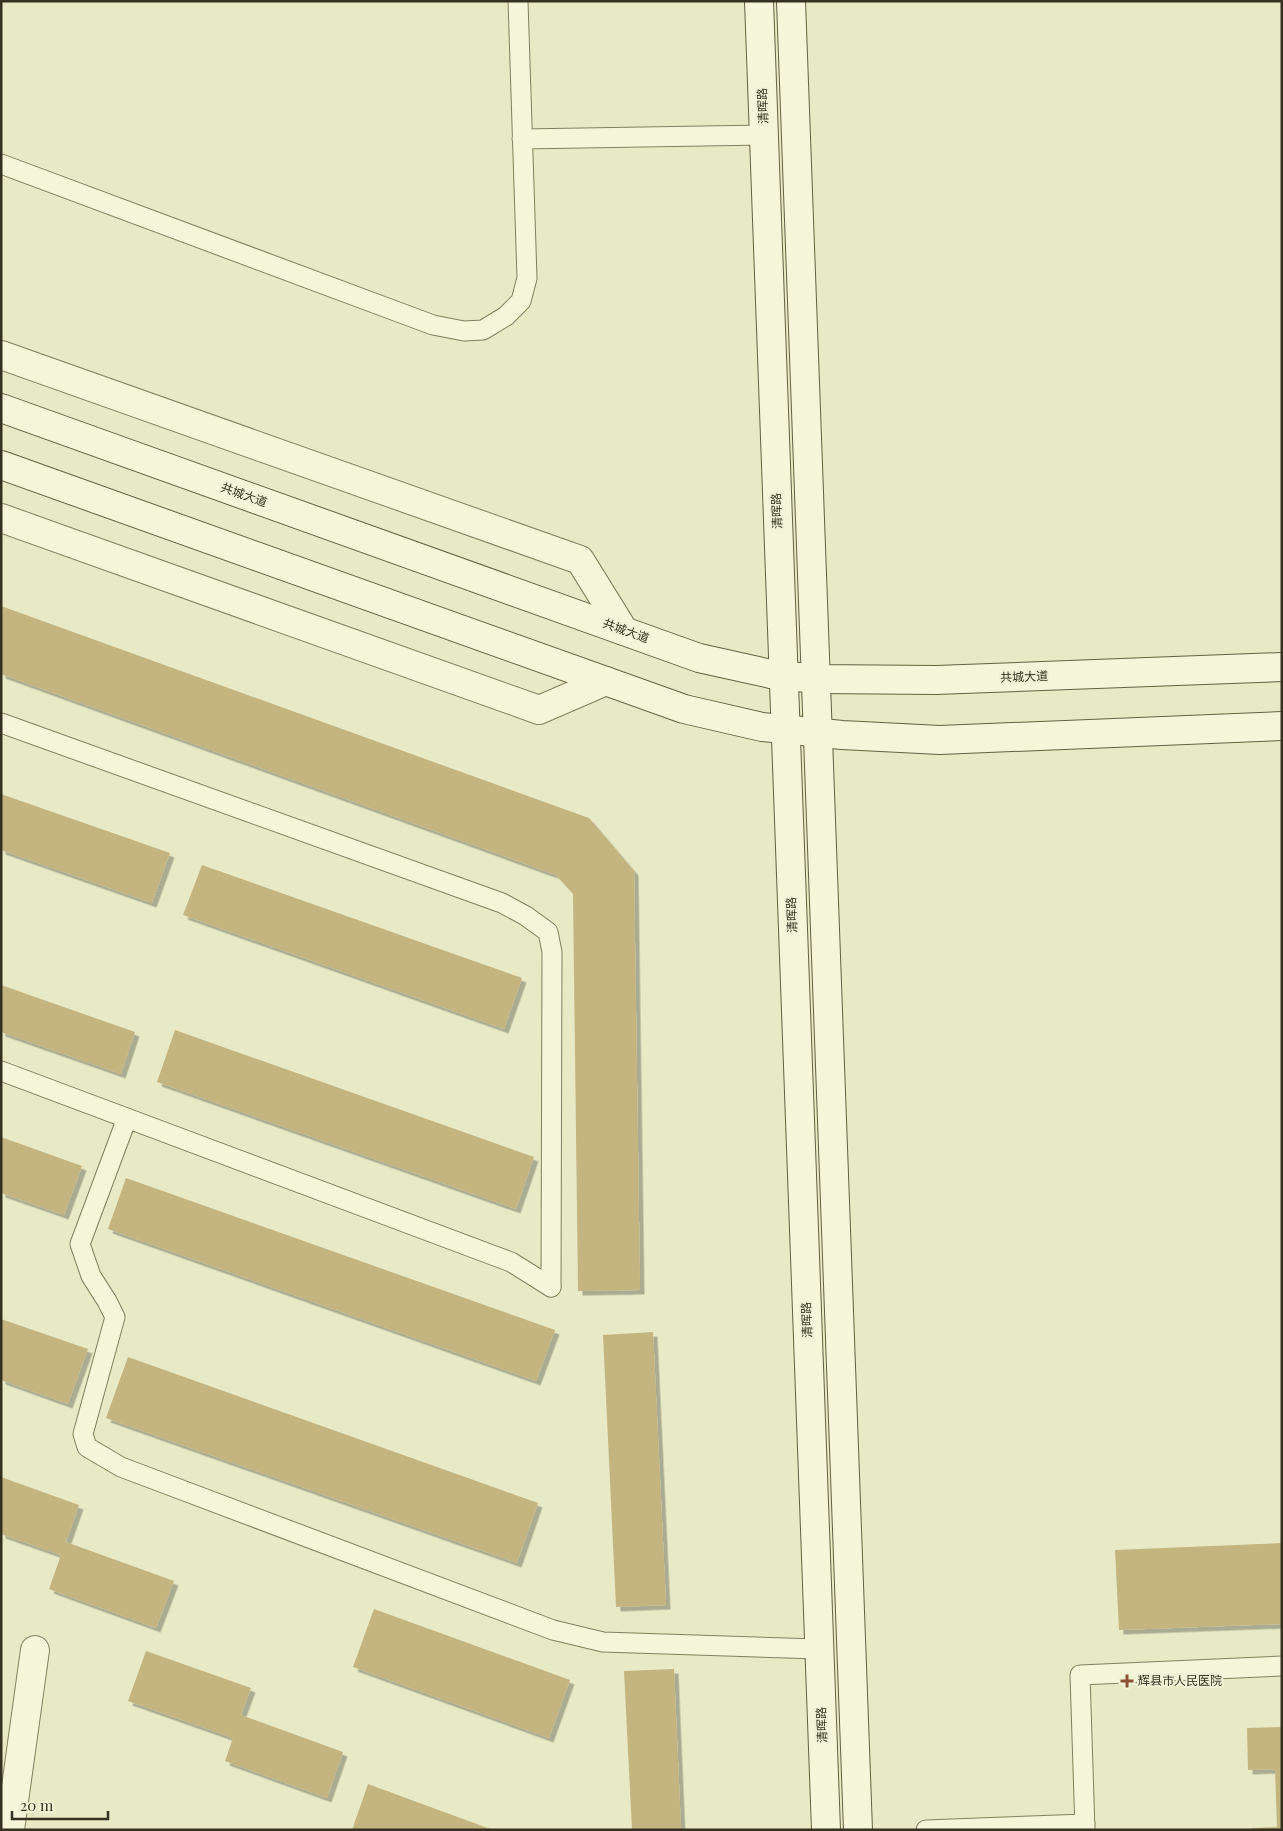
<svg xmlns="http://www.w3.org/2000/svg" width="1283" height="1831" font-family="'Playfair Display','Noto Sans SC',serif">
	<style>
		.building { fill: #c4b480; filter: url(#shadow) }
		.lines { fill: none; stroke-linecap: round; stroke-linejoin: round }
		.lane-casing { stroke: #837f5e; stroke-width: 21 }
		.street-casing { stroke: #837f5e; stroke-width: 30 }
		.secondary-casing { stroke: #656041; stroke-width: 30 }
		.lane { stroke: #f4f5d9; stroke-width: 19 }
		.street { stroke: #f4f5d9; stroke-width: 28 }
		.secondary { stroke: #f4f5d9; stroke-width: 28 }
		.poi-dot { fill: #8c5134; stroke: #f0f2d5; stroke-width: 2 }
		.labels { text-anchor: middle; stroke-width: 4; stroke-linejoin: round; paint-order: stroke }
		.street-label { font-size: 12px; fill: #353120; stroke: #f0f2d5 }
		.poi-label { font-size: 12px; fill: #353120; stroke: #f0f2d5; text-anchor: start }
	</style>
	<defs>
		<filter id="shadow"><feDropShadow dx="4.5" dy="4.5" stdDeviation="0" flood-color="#0004"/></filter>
	</defs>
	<rect width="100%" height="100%" fill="#e8eac6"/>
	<g class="building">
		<path d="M1 606 589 818 634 871 640 1290 578 1291 573 894 556 875 1 674Z"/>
		<path d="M1 794 170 853 152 903 1 850Z"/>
		<path d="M202 865 522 978 504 1029 183 915Z"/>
		<path d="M1 985 135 1032 121 1074 1 1032Z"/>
		<path d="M175 1030 534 1157 516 1209 157 1082Z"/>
		<path d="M1 1137 82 1166 64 1215 1 1193Z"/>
		<path d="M126 1178 555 1330 536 1381 108 1229Z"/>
		<path d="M1 1319 88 1349 68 1404 1 1380Z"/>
		<path d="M653 1332 666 1605 616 1607 603 1335Z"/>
		<path d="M128 1357 538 1503 517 1563 106 1418Z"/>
		<path d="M1 1477 79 1505 66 1542 174 1581 156 1628 49 1589 61 1555 1 1534Z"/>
		<path d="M1282 1543V1624L1119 1630 1115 1550Z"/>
		<path d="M374 1609 570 1680 549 1738 353 1667Z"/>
		<path d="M146 1651 251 1688 241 1715 343 1752 327 1798 225 1761 233 1738 128 1701Z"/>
		<path d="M674 1669 681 1830H632L624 1671Z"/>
		<path d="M1282 1727V1830H1252V1828L1277 1827 1275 1769 1248 1770 1247 1728Z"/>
		<path d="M368 1784 493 1830H352Z"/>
	</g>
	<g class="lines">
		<defs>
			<g id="lane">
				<path d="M522 139 764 135"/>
				<path d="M1 164 433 325 464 331 483 330 506 316 521 301 527 278 518 1"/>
				<path d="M1 723 502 903 526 916 548 932 552 952 551 1287"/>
				<path d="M1 1071 511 1262 551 1287"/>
				<path d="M127 1118 80 1244 91 1276 107 1301 115 1317 83 1434 87 1447 121 1467 553 1630 603 1642 819 1649"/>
				<path d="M926 1830 1085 1824"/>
				<path d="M1085 1830 1080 1675 1282 1666"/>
			</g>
			<g id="street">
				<path d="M1 355 580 560 624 631"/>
				<path d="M1 518 539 710 606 681"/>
				<path d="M10 1830 35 1650"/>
			</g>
			<g id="secondary">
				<path d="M759 1 826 1830"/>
				<path d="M791 1 858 1830"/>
				<path d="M1 408 699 658 771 674 816 679 936 680 1282 667"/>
				<path d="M1 465 684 709 762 727 842 735 940 740 1282 726"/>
			</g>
		</defs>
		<use href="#lane" class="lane-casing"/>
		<use href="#street" class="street-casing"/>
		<use href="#secondary" class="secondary-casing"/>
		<use href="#lane" class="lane"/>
		<use href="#street" class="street"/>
		<use href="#secondary" class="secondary"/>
	</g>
	<path class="poi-dot" d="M1124.5 1673.5h5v5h5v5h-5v5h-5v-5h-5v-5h5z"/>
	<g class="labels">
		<g class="street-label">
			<text transform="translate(763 106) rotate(-92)" y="4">清晖路</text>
			<text transform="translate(244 495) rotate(20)" y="4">共城大道</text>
			<text transform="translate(777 511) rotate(-92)" y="4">清晖路</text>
			<text transform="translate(626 631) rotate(20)" y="4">共城大道</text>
			<text transform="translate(1024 677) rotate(-2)" y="4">共城大道</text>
			<text transform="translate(792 915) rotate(-92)" y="4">清晖路</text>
			<text transform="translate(807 1320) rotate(-92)" y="4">清晖路</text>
			<text transform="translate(822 1725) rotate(-92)" y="4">清晖路</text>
		</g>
		<g class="poi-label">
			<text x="1138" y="1685">辉县市人民医院</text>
		</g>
	</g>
	<rect width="1283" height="1831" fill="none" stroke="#353120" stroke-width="5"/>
	<path d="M12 1811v8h96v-8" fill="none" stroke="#353120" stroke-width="2.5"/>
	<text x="20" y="1811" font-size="15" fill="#353120" stroke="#f0f2d5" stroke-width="4" paint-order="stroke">20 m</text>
</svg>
